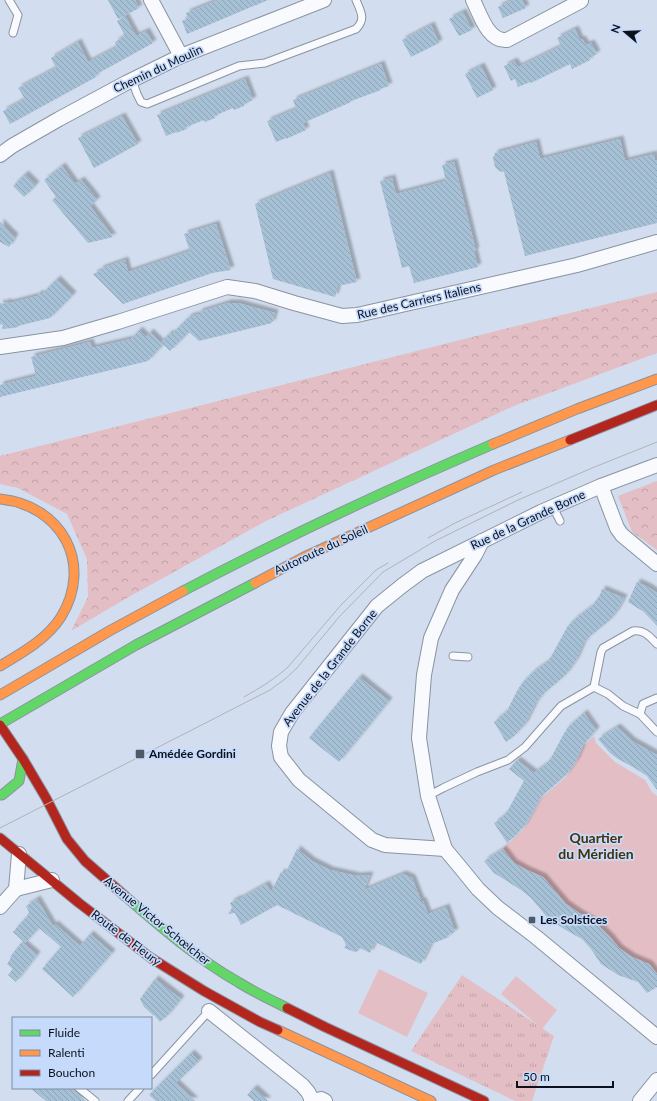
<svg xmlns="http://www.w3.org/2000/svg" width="657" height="1101" font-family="Lato,sans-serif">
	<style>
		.grass { fill: url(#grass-tufts) }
		.forest { fill: url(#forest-crowns) }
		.garden { fill: #e4bec5 }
		.building { fill: url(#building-back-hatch); filter: url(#shadow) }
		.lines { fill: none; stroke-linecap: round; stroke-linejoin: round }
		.lane-casing { stroke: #8a93a0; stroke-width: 9 }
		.street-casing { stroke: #8a93a0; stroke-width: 16 }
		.fast-casing { stroke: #8a93a0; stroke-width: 11 }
		.slow-casing { stroke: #8a93a0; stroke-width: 11 }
		.jam-casing { stroke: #8a93a0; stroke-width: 11 }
		.lane { stroke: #f8fafd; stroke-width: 7 }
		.street { stroke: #f8fafd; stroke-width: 14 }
		.fast { stroke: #63d668; stroke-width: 9 }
		.slow { stroke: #ff974d; stroke-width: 9 }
		.jam { stroke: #b3261e; stroke-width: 9 }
		.tram { stroke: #b0b3b6; stroke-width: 1 }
		.poi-dot { fill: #515966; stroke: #c6dbfb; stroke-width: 1.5 }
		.labels { text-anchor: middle; stroke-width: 3.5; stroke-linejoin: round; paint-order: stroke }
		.street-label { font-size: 12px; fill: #0c121d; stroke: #c6dbfb }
		.poi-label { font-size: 12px; font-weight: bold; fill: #0c121d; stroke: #c6dbfb; text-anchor: start }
		.quarter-label { font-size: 14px; font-weight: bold; fill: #45310a; stroke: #c6dbfb }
	</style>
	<defs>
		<pattern id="grass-tufts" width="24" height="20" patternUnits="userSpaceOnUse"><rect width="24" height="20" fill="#e4bec5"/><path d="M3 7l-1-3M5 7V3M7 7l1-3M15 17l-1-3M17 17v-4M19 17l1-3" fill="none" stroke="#c2a2a9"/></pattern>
		<pattern id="forest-crowns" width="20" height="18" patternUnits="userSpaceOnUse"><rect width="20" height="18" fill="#e4bec5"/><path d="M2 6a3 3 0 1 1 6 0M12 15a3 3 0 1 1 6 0" fill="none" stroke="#c2a2a9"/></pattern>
		<pattern id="building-back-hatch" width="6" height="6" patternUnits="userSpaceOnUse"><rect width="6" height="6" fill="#a6c0d5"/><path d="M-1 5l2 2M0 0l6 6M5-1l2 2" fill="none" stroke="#8ea4b6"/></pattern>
		<filter id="shadow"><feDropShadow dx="3.5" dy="-3.5" stdDeviation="1" flood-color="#0004"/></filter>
	</defs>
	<rect width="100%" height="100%" fill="#d2deef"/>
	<path class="grass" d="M462 975 554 1036 532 1101H515L411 1051Z"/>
	<g class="forest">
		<path d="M657 292V353L514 406 266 521 127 598 71 631 88 597 87 559 67 514 18 488 0 484V456L516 326Z"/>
		<path d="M657 481V550L632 532 618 496Z"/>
	</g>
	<g class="garden">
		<path d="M657 513V533L647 525Z"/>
		<path d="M594 736 596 743 615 762 645 780 652 792 657 796V974L649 964 632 957 619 948 610 937 595 922 579 913 566 904 543 877 527 870 514 863 503 849 507 843 511 841 522 831 529 821 542 798 566 777 576 763 584 746Z"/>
		<path d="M379 969 428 993 407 1037 358 1013Z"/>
		<path d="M516 976 557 1010 542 1029 501 994Z"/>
	</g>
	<g class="building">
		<path d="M108 0H135L139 8 118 19Z"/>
		<path d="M218 0H268L187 34 182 21 188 18 186 13Z"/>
		<path d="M512 0H522L526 8 503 18 498 7Z"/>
		<path d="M463 12 472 30 459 36 449 19Z"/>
		<path d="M125 16 136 36 146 31 153 43 95 75 96 77 10 124 3 111 25 99 18 88 56 68 51 58 78 42 88 62 117 47 115 42 125 36 117 21Z"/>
		<path d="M431 25 439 43 411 57 402 40Z"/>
		<path d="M575 29 580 40 582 39 586 45 591 43 597 54 589 58 590 60 572 69 570 64 531 83 530 82 518 87 515 79 511 81 504 66 514 61 518 67 561 46 557 38Z"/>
		<path d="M381 64 389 86 380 89 381 90 351 101V102L303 123 306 130 286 139V138L276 142 267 121 296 109 293 100Z"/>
		<path d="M481 66 493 90 477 98 465 74Z"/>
		<path d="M245 79 253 100 244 104V106L234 110 233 108 214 116 215 118 205 122 204 120 186 127 187 129 176 133V132L166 136 157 115Z"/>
		<path d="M122 116 138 144 94 168 78 138Z"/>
		<path d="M620 139 625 161 654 154 655 161 657 160V223L525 256 504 172 499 171 495 167 493 158 495 153 536 142 540 159Z"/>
		<path d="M454 162 476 251H474L478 267 414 283 409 266 402 268 380 181 392 178 396 194 446 181 442 165Z"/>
		<path d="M62 166 75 184 81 180 91 192 97 200 90 206 113 237 88 243 52 200 56 197 44 180Z"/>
		<path d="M330 173 357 282 338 286 335 297 273 279 255 204Z"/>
		<path d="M25 174 36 185 24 197 13 186Z"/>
		<path d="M0 222 15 237 9 247 0 242Z"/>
		<path d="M216 224 231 270 212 273 123 304 93 274 100 271V269L125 260 128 272 190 251 184 234Z"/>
		<path d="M57 279 73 295 50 318 18 326V327L13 328 2 329 3 325 0 324V303L4 304 5 302 10 303 37 296 39 293 41 295Z"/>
		<path d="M228 303H238L275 313 272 323 199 341 189 332 170 351 161 342 170 333 171 335 189 317 199 314V312Z"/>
		<path d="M139 330 146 337 150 332 163 345 148 361 0 397V385L36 376 31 357 90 342 92 348 131 339Z"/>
		<path d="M637 582 648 587 657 593V626L644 612 628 602Z"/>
		<path d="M602 589 624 598 617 611 610 620 588 638 583 644 576 660 567 673 562 678 542 695 535 704 525 724 514 736 506 742 494 722 507 711 517 691 523 682 533 672 546 663 551 657 565 631 568 626 575 619 592 606 600 595Z"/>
		<path d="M359 677 389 701 339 762 309 738Z"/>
		<path d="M584 713 596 730 583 745 576 761 567 774 542 796 538 801 525 825 514 837 507 843 494 823 499 820 507 812 524 781 509 769 517 760 534 773 546 764 551 758 562 737 568 727Z"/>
		<path d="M617 727 632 741 657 755V790L647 776 633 767 618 759 610 753 598 739Z"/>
		<path d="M297 849 312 861 330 870 357 876 370 875 364 890 403 874 412 878 421 901H423L428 914 446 907 455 932 448 935 449 937 431 944 421 964 375 942 370 953 360 948 358 951 355 952 344 948 346 945 342 937 277 905 241 925 235 913 228 914 232 908 230 903 237 899H239L266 884 271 892 281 872 285 874Z"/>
		<path d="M503 849 514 863 527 870 543 877 566 904 579 913 595 922 610 937 619 948 632 957 649 964 657 974V987L647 993 638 982 618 975 601 964 591 949 582 939 564 929 546 916 531 898 521 890 494 873 484 861Z"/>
		<path d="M37 899 53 926 55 924 80 946 90 934 112 953 73 997 42 969 61 947 39 928 25 943 13 932 28 915V914L29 912 26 906Z"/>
		<path d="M22 942 37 955 16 982 8 975 13 969 7 964 11 958 10 957Z"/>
		<path d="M155 979 181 999 167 1016 160 1022 154 1015V1016L144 1007 140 999Z"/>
		<path d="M191 1053 199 1061 176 1083 195 1101H156L149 1095Z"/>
		<path d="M30 1088H71L86 1101H46Z"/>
		<path d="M254 1088 268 1101H254L247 1095Z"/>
	</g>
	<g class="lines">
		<defs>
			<g id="lane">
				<path d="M9 0 18 15 13 33"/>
				<path d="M132 80 137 94 141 102 147 104 239 66 265 63 356 29C366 19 361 12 356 0"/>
				<path d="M553 507 560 521"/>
				<path d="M453 656 468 657"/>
				<path d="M594 687 601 652 603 648 633 631C644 629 650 637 657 644"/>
				<path d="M640 714 643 704 657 698"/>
				<path d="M428 796 443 788 477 772 508 760 525 747 561 706 594 687 608 694 623 706 640 714 657 732"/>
				<path d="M151 1075 209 1011"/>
				<path d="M79 1088 95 1101"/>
				<path d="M128 1101 140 1088"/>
			</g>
			<g id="street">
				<path d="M151 0 181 56"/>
				<path d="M473 0C480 14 488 42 507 40L581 1"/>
				<path d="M0 155 12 146 59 119 126 83 181 56 324 0"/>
				<path d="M0 347 63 338 118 322 227 287 255 291 294 303 342 316 357 315 577 265 657 242"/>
				<path d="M601 486 617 528 622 535 657 564"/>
				<path d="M482 541 475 555 452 590 431 638 424 675 419 738 428 796 445 849 460 867 478 889 498 908 536 937 657 1037"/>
				<path d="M445 849 385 845 372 840 299 780 281 757 279 746 281 732 292 713 377 606 403 585 422 571 541 512 601 486 657 465"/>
				<path d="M16 889 52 880"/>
				<path d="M0 907 16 889 19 854"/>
				<path d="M209 1011 302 1085 308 1092 312 1100"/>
				<path d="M311 1101 321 1099 325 1101"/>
				<path d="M640 1101 657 1080"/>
			</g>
			<g id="fast">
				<path d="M183 591C284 538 388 489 493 444"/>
				<path d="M0 724 136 645 255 583"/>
				<path d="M0 795H2L19 781 23 759"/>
				<path d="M125 896C159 926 199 960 238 982 254 992 271 1000 287 1008"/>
			</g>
			<g id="slow">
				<path d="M493 444 577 409 657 379"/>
				<path d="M0 499C61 505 94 563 61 617 47 639 22 653 0 666"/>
				<path d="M255 583 304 557 494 470 570 440"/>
				<path d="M0 695 111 630 183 591"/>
				<path d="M278 1030 431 1101"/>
			</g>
			<g id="jam">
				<path d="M570 440 657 405"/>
				<path d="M0 725 23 759 46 798 67 839 85 861 125 896"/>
				<path d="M0 838 79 903 151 958 204 991 260 1022 278 1030"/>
				<path d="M287 1008 325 1027 484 1101"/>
			</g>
		</defs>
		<use href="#lane" class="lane-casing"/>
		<use href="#street" class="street-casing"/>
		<use href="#fast" class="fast-casing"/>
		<use href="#slow" class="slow-casing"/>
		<use href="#jam" class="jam-casing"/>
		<use href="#lane" class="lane"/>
		<use href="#street" class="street"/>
		<use href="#fast" class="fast"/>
		<use href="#slow" class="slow"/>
		<use href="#jam" class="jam"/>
		<g class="tram">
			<path d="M428 538 455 523 522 492"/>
			<path d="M244 697C260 688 275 679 288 667L341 605 376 570 388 563"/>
			<path d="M0 828 270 690 285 679 296 669 339 617 383 572 435 541 518 500 592 468 657 442"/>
		</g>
	</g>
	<g class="poi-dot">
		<rect x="135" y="749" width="10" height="10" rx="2"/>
		<rect x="528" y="916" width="8" height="8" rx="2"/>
	</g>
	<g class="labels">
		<g class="street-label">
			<text transform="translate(158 69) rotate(-25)" y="4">Chemin du Moulin</text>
			<text transform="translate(419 301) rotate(-13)" y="4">Rue des Carriers Italiens</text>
			<text transform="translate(528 520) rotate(-25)" y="4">Rue de la Grande Borne</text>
			<text transform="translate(321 550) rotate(-25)" y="4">Autoroute du Soleil</text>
			<text transform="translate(330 668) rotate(-52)" y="4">Avenue de la Grande Borne</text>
			<text transform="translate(157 921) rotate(39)" y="4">Avenue Victor Schœlcher</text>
			<text transform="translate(126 938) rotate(37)" y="4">Route de Fleury</text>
		</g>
		<g class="poi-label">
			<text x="149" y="758">Amédée Gordini</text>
			<text x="540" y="924">Les Solstices</text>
		</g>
		<g class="quarter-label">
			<text x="596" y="843">Quartier<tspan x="596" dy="16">du Méridien</tspan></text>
		</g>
	</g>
	<rect x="12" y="1017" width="140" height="72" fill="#c6dbfb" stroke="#7c8ba2"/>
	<rect x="20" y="1030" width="20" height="6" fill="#63d668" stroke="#7c8ba2"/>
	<text x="48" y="1037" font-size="12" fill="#0c121d">Fluide</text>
	<rect x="20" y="1050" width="20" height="6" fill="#ff974d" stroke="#7c8ba2"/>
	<text x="48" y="1057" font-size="12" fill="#0c121d">Ralenti</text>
	<rect x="20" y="1070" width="20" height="6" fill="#b3261e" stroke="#7c8ba2"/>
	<text x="48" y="1077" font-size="12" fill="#0c121d">Bouchon</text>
	<g transform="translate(625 32) rotate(289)" stroke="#c6dbfb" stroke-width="3" paint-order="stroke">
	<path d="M0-3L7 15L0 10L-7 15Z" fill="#0c121d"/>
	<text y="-6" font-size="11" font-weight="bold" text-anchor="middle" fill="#0c121d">N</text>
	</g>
	<path d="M517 1081v6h96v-6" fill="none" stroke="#0c121d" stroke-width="2"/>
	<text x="523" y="1081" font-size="12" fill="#0c121d" stroke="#c6dbfb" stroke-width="3" paint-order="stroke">50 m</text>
</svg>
